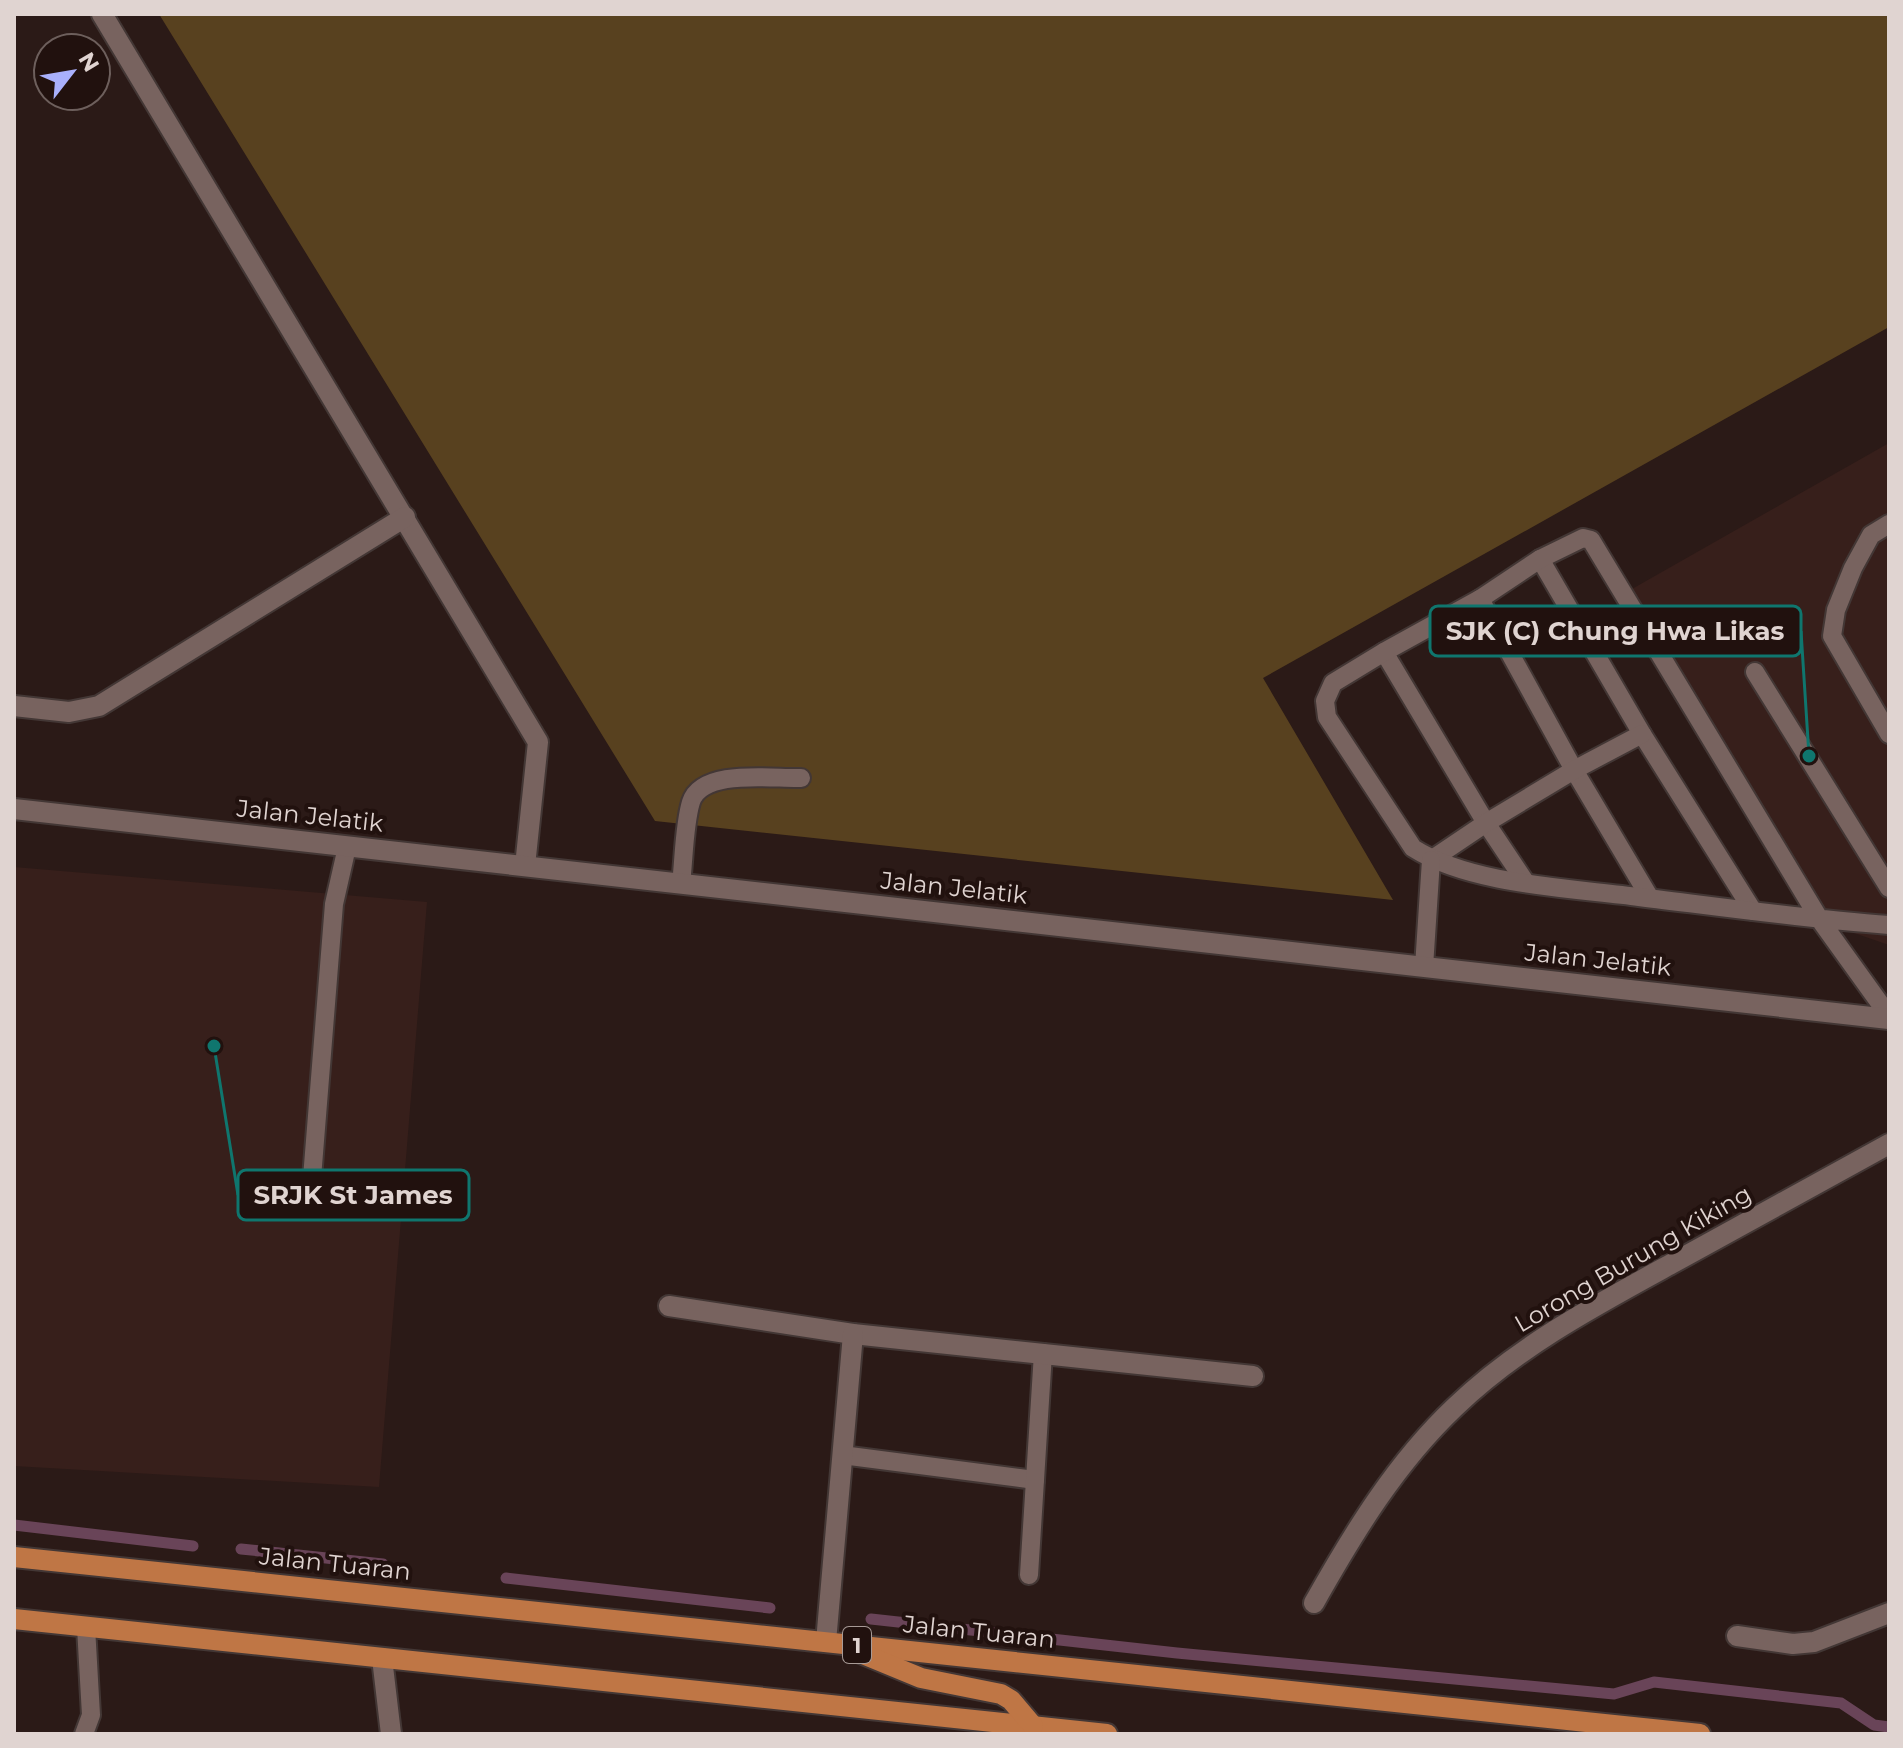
<svg xmlns="http://www.w3.org/2000/svg" width="1903" height="1748" font-family="Montserrat,sans-serif">
	<style>
		.built { fill: #371f1b }
		.forest { fill: #58411f }
		.lines { fill: none; stroke-linecap: round; stroke-linejoin: round }
		.stream { stroke: #694458; stroke-width: 11 }
		.lane-casing { stroke: #433735; stroke-width: 22 }
		.street-casing { stroke: #433735; stroke-width: 24 }
		.secondary-casing { stroke: #433735; stroke-width: 24 }
		.primary-casing { stroke: #433735; stroke-width: 24 }
		.lane { stroke: #78635f; stroke-width: 18 }
		.street { stroke: #78635f; stroke-width: 20 }
		.secondary { stroke: #78635f; stroke-width: 20 }
		.primary { stroke: #bf7645; stroke-width: 20 }
		.labels { text-anchor: middle; stroke-width: 8; stroke-linejoin: round; paint-order: stroke }
		.shield { fill: #21110e; stroke: #a79a96; stroke-width: 2 }
		.shield-label { font-size: 22px; font-weight: bold; fill: #e0d4d1 }
		.street-label { font-size: 24px; fill: #e0d4d1; stroke: #21110e }
		.leader { fill: none; stroke: #0f766e; stroke-width: 3 }
		.callout-dot { fill: #0f766e; stroke: #21110e; stroke-width: 3 }
		.callout { fill: #21110e; stroke: #0f766e; stroke-width: 3 }
		.callout-label { font-size: 26px; text-anchor: middle; font-weight: bold; fill: #e0d4d1 }
	</style>
	<rect width="100%" height="100%" fill="#2b1a17"/>
	<g class="built">
		<path d="M1889 443V945L1825 923 1632 589Z"/>
		<path d="M14 867 427 902 379 1487 14 1466Z"/>
	</g>
	<path class="forest" d="M159 14H1889V327L1263 678 1393 900 655 821Z"/>
	<g class="lines">
		<g class="stream">
			<path d="M14 1525 193 1546"/>
			<path d="M241 1549 383 1564"/>
			<path d="M506 1578 770 1608"/>
			<path d="M871 1619 1177 1653 1614 1694 1654 1682 1841 1703 1874 1725 1889 1727"/>
		</g>
		<defs>
			<g id="lane">
				<path d="M1889 524 1871 535 1853 568 1836 610 1832 636 1889 734"/>
				<path d="M1540 559 1642 734 1753 911"/>
				<path d="M1480 599 1574 770 1650 898"/>
				<path d="M1384 652 1486 823 1526 883"/>
				<path d="M1755 672 1889 888"/>
				<path d="M1431 860 1486 823 1574 770 1642 734"/>
				<path d="M681 884C684 859 684 825 691 802 702 768 772 779 801 778"/>
				<path d="M1889 925C1805 919 1722 907 1639 897 1571 888 1471 885 1413 848L1327 717 1325 701 1333 683 1384 652 1480 599 1540 559 1583 538 1591 540 1820 920 1889 1016"/>
				<path d="M1424 967 1431 860"/>
				<path d="M312 1178 334 904 347 847"/>
				<path d="M842 1455 1035 1480"/>
				<path d="M1029 1575 1043 1353"/>
				<path d="M84 1734 91 1715 86 1627"/>
			</g>
			<g id="street">
				<path d="M102 14 538 742 525 866"/>
				<path d="M14 706 69 712 99 706 405 517"/>
				<path d="M669 1306 853 1334 1253 1376"/>
				<path d="M1314 1603C1354 1532 1396 1463 1455 1407 1517 1347 1596 1305 1671 1264 1744 1224 1816 1184 1889 1144"/>
				<path d="M1737 1636 1793 1644 1814 1642 1889 1613"/>
				<path d="M826 1642 853 1334"/>
				<path d="M382 1658 391 1734"/>
			</g>
			<path id="secondary" d="M14 809 1889 1019"/>
			<g id="primary">
				<path d="M14 1557 1700 1734"/>
				<path d="M14 1619 1107 1734"/>
				<path d="M858 1652 921 1678 1001 1694 1011 1700 1033 1726"/>
			</g>
		</defs>
		<use href="#lane" class="lane-casing"/>
		<use href="#street" class="street-casing"/>
		<use href="#secondary" class="secondary-casing"/>
		<use href="#primary" class="primary-casing"/>
		<use href="#lane" class="lane"/>
		<use href="#street" class="street"/>
		<use href="#secondary" class="secondary"/>
		<use href="#primary" class="primary"/>
	</g>
	<g class="labels">
		<rect class="shield" x="843" y="1627" width="28" height="36" rx="6"/>
		<g class="shield-label">
			<text x="857" y="1653">1</text>
		</g>
		<g class="street-label">
			<text transform="translate(310 816) rotate(6)" y="8">Jalan Jelatik</text>
			<text transform="translate(954 888) rotate(6)" y="8">Jalan Jelatik</text>
			<text transform="translate(1598 960) rotate(6)" y="8">Jalan Jelatik</text>
			<text transform="translate(1633 1259) rotate(-30)" y="8">Lorong Burung Kiking</text>
			<text transform="translate(335 1564) rotate(6)" y="8">Jalan Tuaran</text>
			<text transform="translate(979 1632) rotate(6)" y="8">Jalan Tuaran</text>
		</g>
	</g>
	<path class="leader" d="M1809 756L1801 631M214 1046L238 1195"/>
	<g class="callout-dot">
		<circle cx="1809" cy="756" r="8"/>
		<circle cx="214" cy="1046" r="8"/>
	</g>
	<g class="callout">
		<rect x="1430" y="606" width="371" height="50" rx="8"/>
		<rect x="238" y="1170" width="231" height="50" rx="8"/>
	</g>
	<g class="callout-label">
		<text x="1615" y="640">SJK (C) Chung Hwa Likas</text>
		<text x="353" y="1204">SRJK St James</text>
	</g>
	<rect width="1903" height="1748" fill="none" stroke="#e0d4d1" stroke-width="32"/>
	<g transform="translate(72 72) rotate(59)"><circle r="38" fill="#21110e" stroke="#6d5f5c" stroke-width="2"/>
	<path d="M0-6L14 30L0 20L-14 30Z" fill="#a9b0fc"/>
	<text y="-12" font-size="22" font-weight="bold" text-anchor="middle" fill="#e0d4d1">N</text>
	</g>
</svg>
